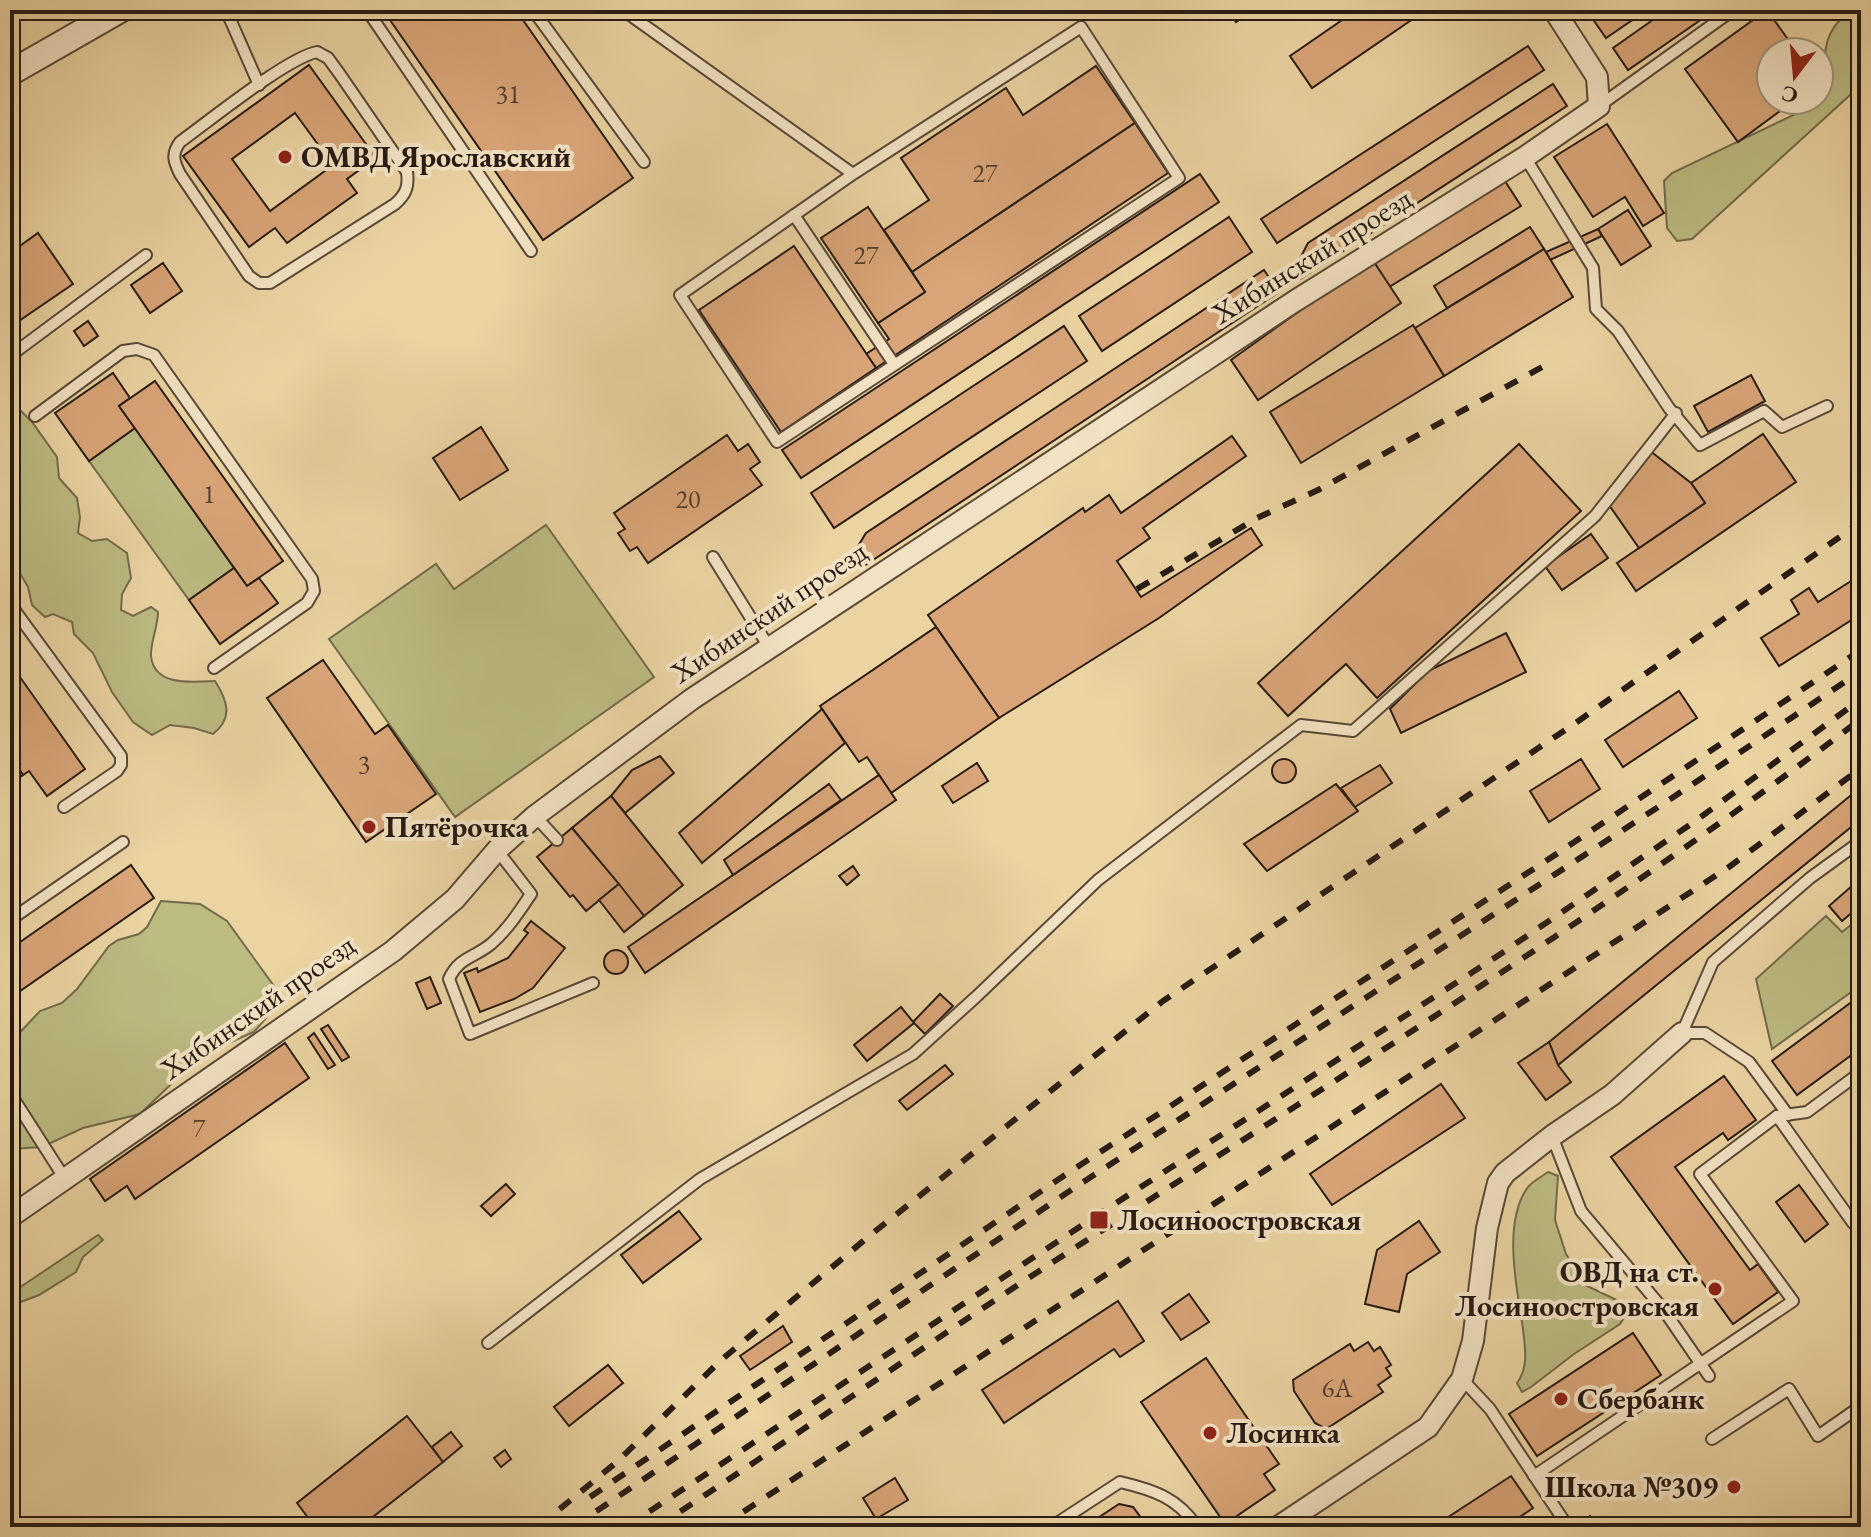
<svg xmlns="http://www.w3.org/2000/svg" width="1871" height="1537" font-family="'EB Garamond',serif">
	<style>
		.green { fill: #bcbb82; stroke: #726b4b; stroke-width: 2 }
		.building { fill: #d9a578; stroke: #271b14; stroke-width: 2; fill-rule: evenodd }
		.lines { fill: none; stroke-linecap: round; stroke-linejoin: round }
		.service-casing { stroke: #584938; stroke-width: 14 }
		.minor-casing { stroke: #584938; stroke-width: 24 }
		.tertiary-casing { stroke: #584938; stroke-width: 28 }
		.service { stroke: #f2e2c3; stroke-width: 10 }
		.minor { stroke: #f2e2c3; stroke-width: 20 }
		.tertiary { stroke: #f2e2c3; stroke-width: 24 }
		.rail { stroke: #271b14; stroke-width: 6; stroke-dasharray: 14 14; stroke-linecap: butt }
		.poi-dot { fill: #8f2418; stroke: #f2e2c3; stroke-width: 3 }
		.labels { text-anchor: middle; stroke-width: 8; stroke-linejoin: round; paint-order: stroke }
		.number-label { font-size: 26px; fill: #543e2d }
		.poi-label { font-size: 30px; font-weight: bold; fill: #271b14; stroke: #f2e2c3; text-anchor: start }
		.street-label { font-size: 30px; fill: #271b14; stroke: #f2e2c3 }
	</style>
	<rect width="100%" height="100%" fill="#ebd3a2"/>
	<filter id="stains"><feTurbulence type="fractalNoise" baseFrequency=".0025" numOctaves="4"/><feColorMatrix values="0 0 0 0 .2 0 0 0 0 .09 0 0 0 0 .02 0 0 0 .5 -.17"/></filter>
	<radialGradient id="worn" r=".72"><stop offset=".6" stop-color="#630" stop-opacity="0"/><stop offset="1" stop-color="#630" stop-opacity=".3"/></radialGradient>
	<g class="green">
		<path d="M1850 10H1860L1861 85 1692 239 1677 241 1667 228 1664 181 1672 173 1810 107 1826 92C1825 55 1819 36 1850 10Z"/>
		<path d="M10 406 19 409 32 422 57 457 59 478 77 498 80 517 78 533 92 541 107 539 127 553 131 578 122 594 121 610 133 616 151 607 158 612C158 626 150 644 151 656 154 687 193 682 215 681 227 700 234 718 213 734L194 728 170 725 152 735 133 722 112 692 93 653 74 634 72 622 53 614 45 617 32 605 28 587 10 556Z"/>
		<path d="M135 428 234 568 189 600 89 461Z"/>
		<path d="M546 525 654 677 455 817 329 639 436 564 454 589Z"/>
		<path d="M161 901 200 904 227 921 274 986 267 1017 254 1032 224 1045 194 1062 140 1114 83 1128 42 1147 10 1149V1043L40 1011 62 1003 77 989 109 946 118 940 139 934 147 927Z"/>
		<path d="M1826 916 1842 932 1861 917V985L1772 1049 1756 979Z"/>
		<path d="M1548 1172 1558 1176 1555 1220 1566 1254 1585 1285 1625 1304 1626 1315 1620 1324 1574 1354 1531 1387 1522 1392 1517 1383C1529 1367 1525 1348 1523 1329 1517 1289 1502 1222 1528 1187 1533 1181 1541 1177 1548 1172Z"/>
		<path d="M98 1235 103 1240 83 1257 76 1272 39 1295 10 1306V1294Z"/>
	</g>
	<g class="building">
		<path d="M383 10H516L633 178 543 240Z"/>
		<path d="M1228 10H1254L1236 22Z"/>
		<path d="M1339 10H1426L1312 88 1290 56 1345 18Z"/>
		<path d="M1597 10H1647L1606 38 1590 15Z"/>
		<path d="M1667 10H1715L1628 70 1613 48Z"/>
		<path d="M1767 10 1797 52H1771V100H1795L1738 142 1685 69Z"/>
		<path d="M1814 10H1832L1820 19Z"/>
		<path d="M1528 46 1544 70 1277 243 1261 219Z"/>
		<path d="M309 65 376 158 347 179 357 193 287 243 275 228 249 247 183 156ZM295 113 333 165 270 211 232 159Z"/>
		<path d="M1096 66 1135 123 912 272 884 230 929 200 901 158 1006 88 1023 115Z"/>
		<path d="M1553 84 1567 106 1300 279 1294 270 1308 243Z"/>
		<path d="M1135 123 1168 173 876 368 866 354 889 339 878 323 925 292 912 272Z"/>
		<path d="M1607 124 1664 213 1643 226 1625 197 1593 217 1554 157Z"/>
		<path d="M1200 174 1219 202 801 478 782 450Z"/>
		<path d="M1503 178 1521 206 1389 287 1372 259Z"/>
		<path d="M868 207 925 292 878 323 821 238Z"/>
		<path d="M1628 210 1651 246 1621 265 1598 229Z"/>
		<path d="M1229 217 1252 252 1102 351 1079 316Z"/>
		<path d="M1530 227 1544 249 1447 308 1434 286Z"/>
		<path d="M1598 229 1602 236 1550 260 1546 252Z"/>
		<path d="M38 233 73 284 10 327V253Z"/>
		<path d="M794 246 876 368 781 432 699 310Z"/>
		<path d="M1544 249 1573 297 1444 376 1415 328Z"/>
		<path d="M1372 259 1401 303 1258 400 1231 360Z"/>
		<path d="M163 263 182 291 150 313 131 285Z"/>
		<path d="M1264 270 1279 292 861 568 852 556 866 533Z"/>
		<path d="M88 321 98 336 84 346 74 331Z"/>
		<path d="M1413 325 1444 376 1301 463 1270 412Z"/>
		<path d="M1064 326 1087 361 834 528 811 493Z"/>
		<path d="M113 373 130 398 119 406 135 428 89 461 55 413Z"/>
		<path d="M1751 375 1765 401 1708 432 1694 406Z"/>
		<path d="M155 381 283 561 247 586 119 406Z"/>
		<path d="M481 427 508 470 460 500 433 458Z"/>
		<path d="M1763 434 1796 482 1636 591 1617 563 1705 503 1691 483Z"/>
		<path d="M727 435 738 451 748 444 760 462 750 469 762 485 648 563 637 547 630 551 618 533 625 529 614 513Z"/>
		<path d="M1232 436 1246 456 1143 528 1150 538 1117 561 1141 597 1251 528 1262 545 1159 618 999 718 928 615 1083 508 1085 512 1109 495 1121 513Z"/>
		<path d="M1519 444 1581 511 1377 698 1346 664 1288 716 1258 683Z"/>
		<path d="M1649 450 1691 483 1705 503 1639 548 1609 505Z"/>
		<path d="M1591 534 1608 558 1562 590 1545 566Z"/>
		<path d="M234 568 247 586 259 578 278 603 220 644 189 600Z"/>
		<path d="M1851 581 1861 596V614L1779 666 1761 638 1799 614 1791 600 1809 588 1818 602Z"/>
		<path d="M936 627 999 718 891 793 867 757 859 762 820 706Z"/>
		<path d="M1506 633 1526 672 1401 733 1390 709 1428 671Z"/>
		<path d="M323 660 375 734 388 725 436 794 366 842 267 698Z"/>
		<path d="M10 663 85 769 47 796 29 771 23 775 17 766 20 764 10 749Z"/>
		<path d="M1679 691 1697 718 1623 767 1605 740Z"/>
		<path d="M822 709 845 743 702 863 679 833Z"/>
		<path d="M10 749 20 764 17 766 23 775 10 784Z"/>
		<path d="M660 756 674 773 625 813 611 796 632 770Z"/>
		<path d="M1581 759 1600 789 1549 822 1530 791Z"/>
		<circle cx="1284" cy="771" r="12"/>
		<path d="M977 763 988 781 953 803 942 786Z"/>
		<path d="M1380 765 1392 783 1355 807 1341 788Z"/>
		<path d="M879 775 896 800 645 973 628 947Z"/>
		<path d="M829 784 841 800 733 875 724 860Z"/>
		<path d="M1336 784 1358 811 1267 871 1244 844Z"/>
		<path d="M1861 787V819L1558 1065 1549 1042Z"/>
		<path d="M611 796 683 885 644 916 572 828Z"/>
		<path d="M572 828 619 884 586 911 573 895 570 897 537 857Z"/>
		<path d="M131 865 154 898 10 998V949Z"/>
		<path d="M853 866 859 875 847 885 839 876Z"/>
		<path d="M1861 878V905L1842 921 1829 906Z"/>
		<path d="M619 884 644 916 624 932 599 900Z"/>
		<path d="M531 921 565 948 533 988 514 999 480 1012 464 973 477 968 478 972 508 958 528 933 524 930Z"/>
		<circle cx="616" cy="962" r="12"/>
		<path d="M430 977 441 1003 427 1009 416 983Z"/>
		<path d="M940 994 953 1006 925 1034 913 1022Z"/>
		<path d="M1861 995V1048L1797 1095 1772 1061Z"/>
		<path d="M901 1007 914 1023 867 1061 854 1045Z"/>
		<path d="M328 1025 349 1057 342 1061 321 1029Z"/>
		<path d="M314 1033 335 1065 328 1069 308 1038Z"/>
		<path d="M1549 1042 1558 1065 1571 1082 1546 1100 1518 1063Z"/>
		<path d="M285 1043 309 1078 135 1199 127 1186 105 1201 90 1179Z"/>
		<path d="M945 1065 953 1074 907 1110 899 1101Z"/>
		<path d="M1724 1076 1756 1120 1728 1140 1723 1133 1675 1167 1750 1270 1758 1264 1778 1292 1733 1324 1611 1157Z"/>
		<path d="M1441 1084 1465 1118 1332 1205 1310 1174Z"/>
		<path d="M506 1184 515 1194 491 1216 481 1206Z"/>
		<path d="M1799 1185 1828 1224 1805 1242 1776 1202Z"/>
		<path d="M679 1211 701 1239 643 1283 621 1255Z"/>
		<path d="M1419 1221 1440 1252 1407 1274 1399 1312 1365 1304 1377 1250Z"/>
		<path d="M1189 1294 1209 1322 1181 1340 1162 1313Z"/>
		<path d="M1118 1301 1144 1341 1120 1357 1114 1349 1004 1423 982 1390Z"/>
		<path d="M783 1326 792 1342 750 1370 740 1356Z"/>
		<path d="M1633 1333 1661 1375 1537 1456 1509 1414Z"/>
		<path d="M1368 1342 1374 1351 1380 1347 1391 1365 1386 1368 1391 1376 1378 1385 1383 1392 1326 1429 1315 1423 1294 1391 1293 1380 1350 1344 1354 1351Z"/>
		<path d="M1206 1358 1279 1464 1264 1474 1275 1490 1225 1524 1141 1402Z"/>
		<path d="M608 1365 623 1383 569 1426 554 1407Z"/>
		<path d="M407 1416 443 1462 360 1527H315L297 1503Z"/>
		<path d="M451 1432 462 1446 443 1462 432 1447Z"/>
		<path d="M505 1450 511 1459 501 1467 494 1458Z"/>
		<path d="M1511 1476 1533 1508 1511 1523 1504 1527H1433Z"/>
		<path d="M895 1478 908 1500 876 1519 863 1498Z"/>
		<path d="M1119 1504 1133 1507 1148 1527H1084Z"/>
		<path d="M1590 1516 1597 1527H1575Z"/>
	</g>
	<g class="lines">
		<defs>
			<g id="service">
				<path d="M226 10 259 85"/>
				<path d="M367 10 531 251"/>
				<path d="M533 10 644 162"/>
				<path d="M623 10 853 174 680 295 777 442 1179 178 1081 27 853 174"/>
				<path d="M317 52 328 58 339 73 407 172C409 187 406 194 395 204L270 283H259L249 276 180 174C174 162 171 154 180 142 209 121 287 58 317 52Z"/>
				<path d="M1599 106 1733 10"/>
				<path d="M1525 157 1593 268 1596 309 1618 331 1669 408 1700 445 1764 411 1782 427 1827 406"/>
				<path d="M794 215 894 364"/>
				<path d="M10 356 146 255"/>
				<path d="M35 416 123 351 137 349 154 355 312 579 314 591 307 603 214 668"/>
				<path d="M713 557 770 649"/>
				<path d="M10 604 121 756V765L117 771 64 807"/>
				<path d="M535 816 557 840"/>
				<path d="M497 850 531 894C519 912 508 929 491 944 474 958 459 957 449 979L470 1034 593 983"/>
				<path d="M10 920 123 842"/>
				<path d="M10 1093 65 1179"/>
				<path d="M1788 1115 1749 1062 1705 1033H1682L1713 962 1810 878 1861 841"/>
				<path d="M1777 1116 1853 1223"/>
				<path d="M1552 1136 1581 1211 1663 1309 1709 1376"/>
				<path d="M488 1343 700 1179 913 1054 977 996 1098 880 1301 725 1353 731 1595 516 1676 413"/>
				<path d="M1462 1379 1490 1409 1568 1527"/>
				<path d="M1712 1439 1789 1389 1818 1436 1861 1406"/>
				<path d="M1534 1476 1793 1301 1700 1174 1777 1116 1807 1112 1861 1072"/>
				<path d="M1051 1527 1120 1482C1154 1490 1178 1498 1197 1527"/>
			</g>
			<g id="minor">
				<path d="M10 1217 393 951 455 899 497 850 535 816 692 699 1295 301 1525 157 1599 106 1597 77 1554 10"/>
				<path d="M1278 1527 1428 1427 1462 1379 1473 1341 1487 1228 1498 1183 1505 1173 1552 1136 1612 1095 1682 1033"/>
			</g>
			<path id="tertiary" d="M10 73 120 10"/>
		</defs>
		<use href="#service" class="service-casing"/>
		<use href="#minor" class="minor-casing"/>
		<use href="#tertiary" class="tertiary-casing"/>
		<use href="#service" class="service"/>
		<use href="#minor" class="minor"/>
		<use href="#tertiary" class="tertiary"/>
		<g class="rail">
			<path d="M1137 589 1257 518 1318 490 1553 361"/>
			<path d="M590 1497 1065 1175 1558 853 1861 650"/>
			<path d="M538 1527 618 1461 720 1361 868 1237 1163 1001 1577 722 1861 522"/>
			<path d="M573 1527 1074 1188 1672 798 1861 671"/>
			<path d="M626 1527 1096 1216 1499 955 1694 822 1861 699"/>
			<path d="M657 1527C809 1427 958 1322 1112 1224 1365 1061 1621 902 1861 719"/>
			<path d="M720 1527 1729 867 1861 768"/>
		</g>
	</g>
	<g class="poi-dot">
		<circle cx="285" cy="157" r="8"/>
		<circle cx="369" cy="827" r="8"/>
		<rect x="1089" y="1210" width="20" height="20" rx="4"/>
		<circle cx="1715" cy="1289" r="8"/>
		<circle cx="1561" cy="1399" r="8"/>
		<circle cx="1210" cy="1433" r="8"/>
		<circle cx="1734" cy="1487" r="8"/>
	</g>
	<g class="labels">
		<g class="number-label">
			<text x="508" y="103">31</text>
			<text x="985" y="182">27</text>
			<text x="866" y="264">27</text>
			<text x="209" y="503">1</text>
			<text x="688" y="508">20</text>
			<text x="364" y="773">3</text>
			<text x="199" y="1137">7</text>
			<text x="1337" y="1397">6А</text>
		</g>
		<g class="poi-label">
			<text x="301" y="167">ОМВД Ярославский</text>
			<text x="385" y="837">Пятёрочка</text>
			<text x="1117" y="1230">Лосиноостровская</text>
			<text x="1699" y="1282" text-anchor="end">ОВД на ст.<tspan x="1699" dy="34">Лосиноостровская</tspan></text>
			<text x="1577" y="1409">Сбербанк</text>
			<text x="1226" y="1443">Лосинка</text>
			<text x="1718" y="1497" text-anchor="end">Школа №309</text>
		</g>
		<g class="street-label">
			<text transform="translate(1312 256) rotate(-32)" y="10">Хибинский проезд</text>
			<text transform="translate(769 612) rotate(-34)" y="10">Хибинский проезд</text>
			<text transform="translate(258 1007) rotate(-35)" y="10">Хибинский проезд</text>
		</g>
	</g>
	<rect width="1871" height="1537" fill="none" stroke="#ebd3a2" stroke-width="40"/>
	<rect x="12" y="12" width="1847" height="1513" fill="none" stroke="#271b14" stroke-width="4"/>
	<rect x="20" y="20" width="1831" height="1497" fill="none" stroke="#271b14" stroke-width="2"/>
	<g transform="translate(1795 76) rotate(196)"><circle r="38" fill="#f2e2c3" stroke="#a1927d" stroke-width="2"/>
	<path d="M0-6L14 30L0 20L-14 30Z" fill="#8f2418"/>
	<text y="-12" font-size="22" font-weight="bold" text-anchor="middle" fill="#271b14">С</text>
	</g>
	<rect width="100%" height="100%" filter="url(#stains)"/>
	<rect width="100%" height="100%" fill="url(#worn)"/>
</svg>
